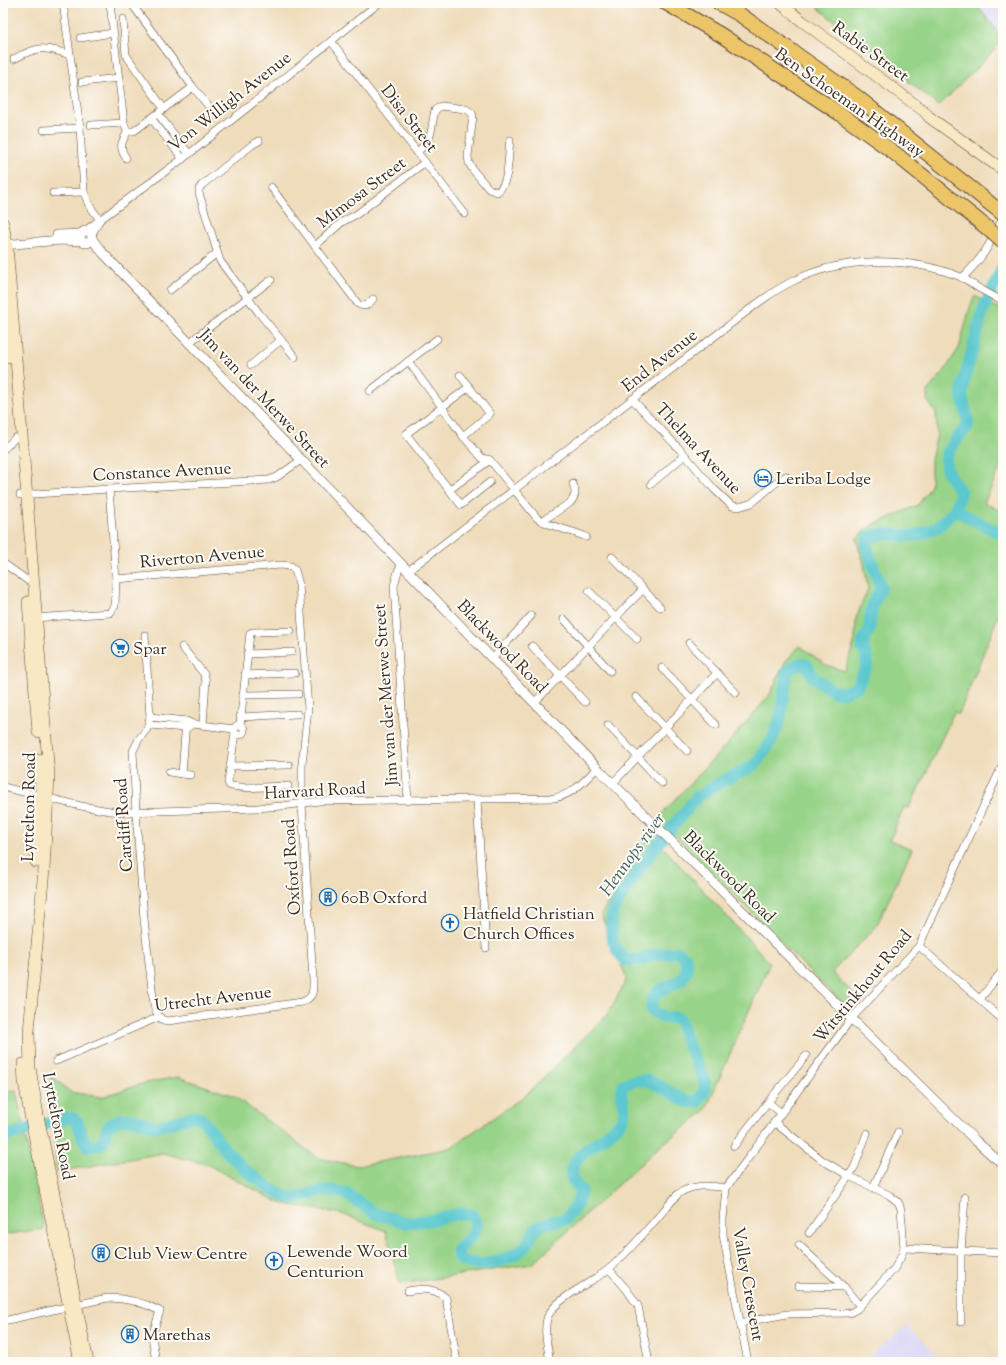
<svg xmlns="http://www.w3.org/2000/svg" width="1006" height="1365" font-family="'Sorts Mill Goudy',serif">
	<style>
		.built { fill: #dad6f7 }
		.green { fill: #97d388; stroke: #697e53 }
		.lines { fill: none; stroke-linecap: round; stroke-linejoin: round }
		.river { stroke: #5bc8cf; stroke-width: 12 }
		.minor-casing { stroke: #564536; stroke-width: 8 }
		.tertiary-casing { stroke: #564536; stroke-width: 10 }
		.secondary-casing { stroke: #564536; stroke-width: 12 }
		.motorway-casing { stroke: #564536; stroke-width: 16 }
		.minor { stroke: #fff; stroke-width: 7 }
		.tertiary { stroke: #fff; stroke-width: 9 }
		.secondary { stroke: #f8e8c3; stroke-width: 11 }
		.motorway { stroke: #edc569; stroke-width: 14 }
		.motorway-bridge-casing { stroke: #564536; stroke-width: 16; stroke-linecap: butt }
		.motorway-bridge { stroke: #edc569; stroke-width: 14 }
		.labels { text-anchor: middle; stroke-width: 4; stroke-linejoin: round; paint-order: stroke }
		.street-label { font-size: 17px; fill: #3b2a1e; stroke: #fdfcf7 }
		.poi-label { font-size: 17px; fill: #3b2a1e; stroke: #fdfcf7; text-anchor: start }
		.water-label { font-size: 18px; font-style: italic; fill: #46615c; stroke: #fdfcf7 }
	</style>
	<rect width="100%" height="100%" fill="#fdfcf7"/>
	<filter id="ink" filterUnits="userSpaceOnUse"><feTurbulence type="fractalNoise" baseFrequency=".025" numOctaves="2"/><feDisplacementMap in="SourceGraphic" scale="8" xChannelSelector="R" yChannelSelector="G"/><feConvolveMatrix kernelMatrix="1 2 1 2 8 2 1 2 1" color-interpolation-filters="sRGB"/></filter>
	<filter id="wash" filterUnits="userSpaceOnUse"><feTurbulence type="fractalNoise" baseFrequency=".012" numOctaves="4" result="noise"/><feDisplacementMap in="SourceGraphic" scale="16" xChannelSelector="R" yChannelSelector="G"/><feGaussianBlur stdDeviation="0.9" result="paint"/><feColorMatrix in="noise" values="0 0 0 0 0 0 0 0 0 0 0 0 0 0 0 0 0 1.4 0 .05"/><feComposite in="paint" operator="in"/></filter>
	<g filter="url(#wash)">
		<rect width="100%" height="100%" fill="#efdcbb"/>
		<g class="built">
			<path d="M975 3H1003V38Z"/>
			<path d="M907 1325 944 1362H862Z"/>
		</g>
		<g class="green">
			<path d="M812 3H975L1003 38V41L939 106Z"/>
			<path d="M975 296 1003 311V462L984 503 1003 512V604L959 714 954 712 923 780 909 808 904 807 890 840 912 849 876 927 832 972 861 1002C855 1006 852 1007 845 1005L820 982 658 818 730 741 769 696 785 662 800 646 826 665 845 671 855 640 856 618 868 589 864 564 856 539 870 526 918 505 931 486V460L937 434 936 413 927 400 928 390 943 373 959 348 970 307Z"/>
			<path d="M648 831 770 963 705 1111 658 1148 532 1264 400 1284 386 1231 342 1214 280 1203 208 1165 163 1153 57 1172 50 1074 70 1092 101 1097 145 1083 178 1077 234 1096 318 1158 358 1166 450 1148 526 1095 607 1015 627 979 601 915Z"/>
			<path d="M16 1090 44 1229 3 1235V1091Z"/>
		</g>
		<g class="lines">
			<g class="river">
				<path d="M955 510 1003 535"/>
				<path d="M3 1137 62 1119 72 1118 77 1121 83 1138 88 1146H95L103 1142 107 1128 112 1123 123 1119H134L155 1127 196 1116 203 1120 226 1151 250 1174 271 1189 287 1197 297 1198 313 1193 330 1190 347 1194 374 1213 407 1223 432 1220 462 1213 472 1215C483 1232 468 1238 458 1250V1257C474 1272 510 1261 525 1247 530 1242 531 1234 536 1229 543 1222 558 1221 566 1219L577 1204 581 1190C547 1158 613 1141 622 1119 628 1108 621 1103 621 1092 621 1090 623 1086 624 1084L635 1081 646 1080 658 1085 687 1102 698 1101 705 1090 704 1079 685 1038 680 1019 674 1017 666 1018 652 1011C648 981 680 992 686 971 687 967 686 961 686 958L678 952 652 955 640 960H625L618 952 612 938 611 925 613 910 626 889 651 853 697 797 723 781 755 765 772 740 780 720 787 671 800 663 807 665 813 677 833 691 843 693 857 687 867 665 866 654 863 650V644L864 639 869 631 872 606 881 587 866 546 869 537 884 534 914 536 937 528 955 510 961 493 949 475 946 467V455L955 441 967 427 968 420 962 396 964 381 983 310 1003 267"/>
			</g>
		</g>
	</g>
	<g filter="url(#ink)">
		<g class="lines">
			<defs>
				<g id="minor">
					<path d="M63 3 80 128 84 192 89 205 100 220"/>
					<path d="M110 3 124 123 126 129 128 131H134L193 87 131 3"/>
					<path d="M123 19 126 55 164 109"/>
					<path d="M80 38 113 33"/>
					<path d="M331 41 465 214"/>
					<path d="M14 59C37 46 46 46 70 55"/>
					<path d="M82 82 119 78"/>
					<path d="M193 87 214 113"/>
					<path d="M158 114 189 154"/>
					<path d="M151 118 183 159"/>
					<path d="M91 125 124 123"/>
					<path d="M44 130 80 128"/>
					<path d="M259 141 252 145 202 185 199 189V193L220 261 259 313 295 357"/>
					<path d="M417 152C435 137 430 130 435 110L441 106 466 109 472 113 473 116 468 156 469 163 473 170 489 189 497 192C510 184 508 154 510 140"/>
					<path d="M126 158C118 146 122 142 128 131"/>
					<path d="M271 187 358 304C365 308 368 305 373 299"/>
					<path d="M53 193 84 192"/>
					<path d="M86 230 189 154 379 3"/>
					<path d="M92 234 98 223"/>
					<path d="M315 246 342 222 357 214 425 162"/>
					<path d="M962 278C984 257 990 244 1003 218"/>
					<path d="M170 290 217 253"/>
					<path d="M190 342 271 280"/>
					<path d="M408 361 463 436 482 458 490 460 537 518C551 528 570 529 586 537"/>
					<path d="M251 365 281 340"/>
					<path d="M460 375 490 414 463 436"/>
					<path d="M469 387 406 434 461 505 490 482"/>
					<path d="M370 391 437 339"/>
					<path d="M632 399 685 455 714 489 732 506 739 507 752 503 778 481 786 476"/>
					<path d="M3 450 15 438"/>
					<path d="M651 484 685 455"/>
					<path d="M449 490 490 460"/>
					<path d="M20 495 109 489 269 480 277 477 301 460"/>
					<path d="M542 521 570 503C576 496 576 492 573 484"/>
					<path d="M612 557 660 607"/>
					<path d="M3 563 34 585"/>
					<path d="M402 565 398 571 394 586 408 801"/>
					<path d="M408 571 728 326C749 310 769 293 793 281 844 256 908 256 961 277 966 279 972 284 977 287 985 292 994 296 1003 302"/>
					<path d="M116 579 280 565 291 566 295 570 299 585 308 709 302 764V804L313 980C313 992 314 997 302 1002L168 1021 163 1020 159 1017"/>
					<path d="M589 591 637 639"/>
					<path d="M33 618 110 613 115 606 116 579 109 489"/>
					<path d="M564 619 610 671"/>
					<path d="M145 635 150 717 147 729 139 739 133 751 136 812 144 919 153 998 155 1009 159 1017"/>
					<path d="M689 643 736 693"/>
					<path d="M532 646 585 702"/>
					<path d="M182 647 204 674 206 681 203 724"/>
					<path d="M247 654 292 652"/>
					<path d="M492 659 531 616"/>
					<path d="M662 668 716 725"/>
					<path d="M245 675 295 673"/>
					<path d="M243 695 298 694"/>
					<path d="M636 697 687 751"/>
					<path d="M535 702 643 589"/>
					<path d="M150 717 186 721 193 724 234 729"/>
					<path d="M240 717 297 714"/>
					<path d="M149 725 186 728 190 726"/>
					<path d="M240 725 250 633 253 632 291 631"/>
					<path d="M608 725 662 783"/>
					<circle cx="239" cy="730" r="5"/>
					<path d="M235 733 228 782 229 785C240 790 275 786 288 786"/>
					<path d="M230 766 289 765"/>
					<path d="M169 772 182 774 186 721"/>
					<path d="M182 774 191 775"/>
					<path d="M613 783 717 673"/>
					<path d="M3 787 81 806 110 811 126 812 257 808 282 806 319 801 554 798C573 795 584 781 597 768"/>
					<path d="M477 800 486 948"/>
					<path d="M919 946 1003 1020"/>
					<path d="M980 999 1003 970"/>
					<path d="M56 1061 159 1017"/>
					<path d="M768 1102 806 1056"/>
					<path d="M734 1146 768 1102 781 1113"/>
					<path d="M726 1188 851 1019 919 946 1003 764"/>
					<path d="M726 1188 723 1219V1235L748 1362"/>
					<path d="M873 1188 898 1132"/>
					<path d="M809 1233 849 1176 855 1166 867 1133"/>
					<path d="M799 1245 844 1287 860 1306"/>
					<path d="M904 1248 1003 1253"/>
					<path d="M609 1269 627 1290 638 1306 649 1362"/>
					<path d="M799 1286 844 1287"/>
					<path d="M408 1291C421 1288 436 1288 446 1298L457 1362"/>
					<path d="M3 1321 107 1298C126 1298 143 1302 160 1311L152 1336 156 1362"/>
					<path d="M961 1322V1251L965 1197"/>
					<path d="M740 1323 787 1314 850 1313 857 1309 894 1269 900 1259 904 1248 901 1210 900 1206 898 1202 889 1195 849 1176 822 1160 774 1122"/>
					<path d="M550 1362C548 1348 542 1327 549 1314 558 1297 595 1281 610 1268 635 1246 656 1219 678 1194 693 1184 708 1185 726 1188"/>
				</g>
				<g id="tertiary">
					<circle cx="86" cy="237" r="6"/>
					<path d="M57 235 81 234"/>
					<path d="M92 239 103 253 597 768 975 1140 995 1158 1003 1163"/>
					<path d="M3 245 61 240 82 241"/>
				</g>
				<g id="secondary">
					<path d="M780 3 802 21 924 111 929 117 1003 170"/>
					<path d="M3 223 7 245 49 776 44 869 29 1031 30 1068 38 1115 88 1362"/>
					<path d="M3 306 8 357"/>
					<path d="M28 602 38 732"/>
					<path d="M36 862 41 796 40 759"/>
					<path d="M23 1064 24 1082 30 1115 80 1362"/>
				</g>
				<g id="motorway">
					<path d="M666 3 721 35 839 113 892 151 986 227"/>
					<path d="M719 3 739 14 857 97 1003 214"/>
				</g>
			</defs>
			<use href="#minor" class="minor-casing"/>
			<use href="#tertiary" class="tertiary-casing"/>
			<use href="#secondary" class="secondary-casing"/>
			<use href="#motorway" class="motorway-casing"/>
			<use href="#minor" class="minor"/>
			<use href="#tertiary" class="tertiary"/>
			<use href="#secondary" class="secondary"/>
			<use href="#motorway" class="motorway"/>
			<defs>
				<path id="motorway-bridge" d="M986 227 1003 242"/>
			</defs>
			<use href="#motorway-bridge" class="motorway-bridge-casing"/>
			<use href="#motorway-bridge" class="motorway-bridge"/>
		</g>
	</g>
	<defs>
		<symbol id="hotel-ring" viewBox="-11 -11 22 22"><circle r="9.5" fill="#fdfcf7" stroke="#1f6fb2" stroke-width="1.5"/><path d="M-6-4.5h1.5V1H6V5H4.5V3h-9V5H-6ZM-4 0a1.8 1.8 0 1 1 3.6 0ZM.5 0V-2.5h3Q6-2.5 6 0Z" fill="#1f6fb2"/></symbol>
		<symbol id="supermarket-ring" viewBox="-11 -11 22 22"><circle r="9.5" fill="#fdfcf7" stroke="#1f6fb2" stroke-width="1.5"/><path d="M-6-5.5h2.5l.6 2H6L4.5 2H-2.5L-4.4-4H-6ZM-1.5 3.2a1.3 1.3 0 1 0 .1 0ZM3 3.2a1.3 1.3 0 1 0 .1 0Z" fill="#1f6fb2"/></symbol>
		<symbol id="building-ring" viewBox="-11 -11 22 22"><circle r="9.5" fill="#fdfcf7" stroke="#1f6fb2" stroke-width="1.5"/><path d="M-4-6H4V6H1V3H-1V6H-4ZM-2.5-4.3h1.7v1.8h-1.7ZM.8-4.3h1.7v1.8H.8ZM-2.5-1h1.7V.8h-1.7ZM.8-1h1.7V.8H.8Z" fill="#1f6fb2"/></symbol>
		<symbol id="church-ring" viewBox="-11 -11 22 22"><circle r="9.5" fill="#fdfcf7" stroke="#1f6fb2" stroke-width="1.5"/><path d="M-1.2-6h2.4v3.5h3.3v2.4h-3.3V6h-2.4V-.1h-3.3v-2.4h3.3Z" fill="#1f6fb2"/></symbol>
	</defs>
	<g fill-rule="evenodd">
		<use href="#hotel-ring" x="753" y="468" width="20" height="20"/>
		<use href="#supermarket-ring" x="110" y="638" width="20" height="20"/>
		<use href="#building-ring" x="318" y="887" width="20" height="20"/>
		<use href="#church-ring" x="440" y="913" width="20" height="20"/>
		<use href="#building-ring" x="91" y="1243" width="20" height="20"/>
		<use href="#church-ring" x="264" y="1251" width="20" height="20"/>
		<use href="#building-ring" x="120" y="1324" width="20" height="20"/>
	</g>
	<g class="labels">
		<g class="street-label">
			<text transform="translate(871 51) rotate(36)" y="6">Rabie Street</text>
			<text transform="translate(229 101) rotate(-38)" y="6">Von Willigh Avenue</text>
			<text transform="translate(850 102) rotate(35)" y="6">Ben Schoeman Highway</text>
			<text transform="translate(410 118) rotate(52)" y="6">Disa Street</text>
			<text transform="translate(361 192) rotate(-37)" y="6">Mimosa Street</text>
			<text transform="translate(659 360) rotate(-38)" y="6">End Avenue</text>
			<text transform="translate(265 398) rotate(47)" y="6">Jim van der Merwe Street</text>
			<text transform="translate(699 448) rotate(47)" y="6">Thelma Avenue</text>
			<text transform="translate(162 471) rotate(-3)" y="6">Constance Avenue</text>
			<text transform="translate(202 556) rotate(-5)" y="6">Riverton Avenue</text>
			<text transform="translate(503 646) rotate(46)" y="6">Blackwood Road</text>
			<text transform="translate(385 695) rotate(-94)" y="6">Jim van der Merwe Street</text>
			<text transform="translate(315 790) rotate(-3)" y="6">Harvard Road</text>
			<text transform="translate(28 807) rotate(-89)" y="6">Lyttelton Road</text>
			<text transform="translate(123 825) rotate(-94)" y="6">Cardiff Road</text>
			<text transform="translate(291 867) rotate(-94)" y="6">Oxford Road</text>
			<text transform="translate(730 876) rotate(45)" y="6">Blackwood Road</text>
			<text transform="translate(862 986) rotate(-50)" y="6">Witstinkhout Road</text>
			<text transform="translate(213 998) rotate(-7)" y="6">Utrecht Avenue</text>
			<text transform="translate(59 1126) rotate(79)" y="6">Lyttelton Road</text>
			<text transform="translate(749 1284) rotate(80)" y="6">Valley Crescent</text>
		</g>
		<g class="poi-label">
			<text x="776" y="484">Leriba Lodge</text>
			<text x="133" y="654">Spar</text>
			<text x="341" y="903">60B Oxford</text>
			<text x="463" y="919">Hatfield Christian<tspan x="463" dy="20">Church Offices</tspan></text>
			<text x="287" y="1257">Lewende Woord<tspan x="287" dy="20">Centurion</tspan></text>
			<text x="114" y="1259">Club View Centre</text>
			<text x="143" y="1340">Marethas</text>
		</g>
		<g class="water-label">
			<text transform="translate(632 854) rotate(-54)" y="6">Hennops river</text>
		</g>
	</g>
	<rect width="1006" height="1365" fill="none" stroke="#fdfcf7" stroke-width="16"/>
</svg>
